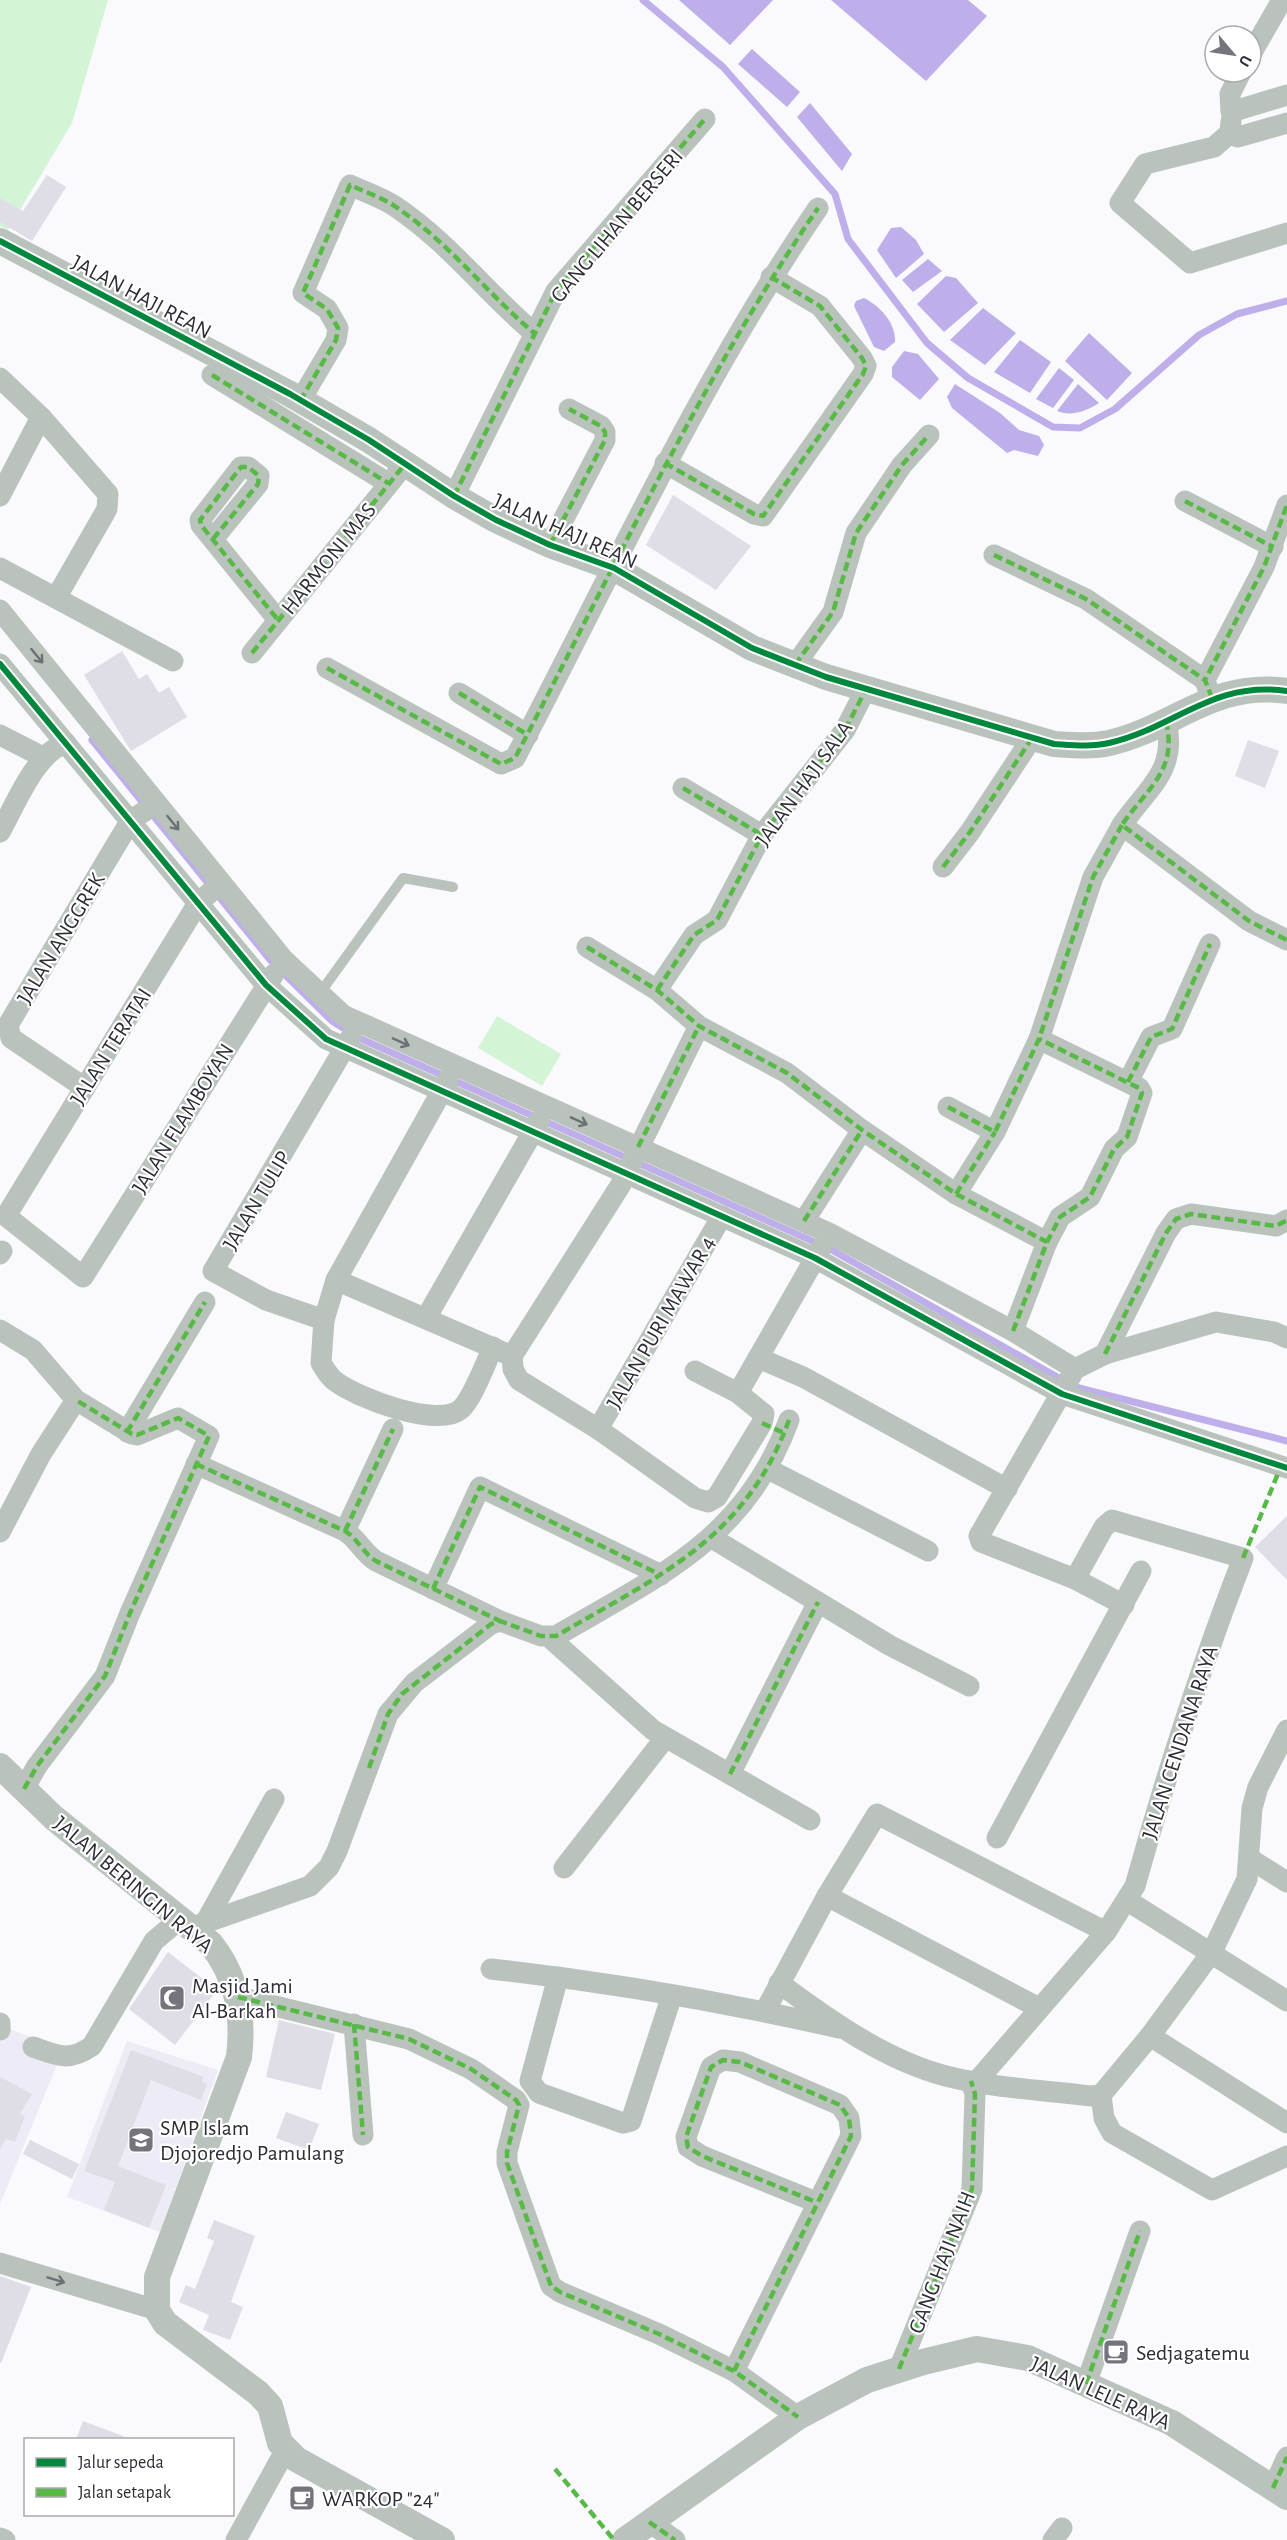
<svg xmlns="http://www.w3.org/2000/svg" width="1287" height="2540" font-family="'Alegreya Sans',sans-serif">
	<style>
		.built { fill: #edebf6 }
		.green { fill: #d4f4d6 }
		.water { fill: #beafeb }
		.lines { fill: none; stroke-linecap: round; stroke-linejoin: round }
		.stream { stroke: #beafeb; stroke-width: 7 }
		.building { fill: #dfdde5 }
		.service { stroke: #b9c3bb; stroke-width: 10 }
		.minor { stroke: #b9c3bb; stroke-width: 21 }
		.tertiary { stroke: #b9c3bb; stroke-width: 26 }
		.quiet { stroke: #58b947; stroke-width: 4.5; stroke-dasharray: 9 4.5; stroke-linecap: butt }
		.cycleway-casing { stroke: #fff; stroke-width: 10 }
		.cycleway { stroke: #00873e; stroke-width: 6 }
		.oneway { stroke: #6d7072 }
		.labels { text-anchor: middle; stroke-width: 4.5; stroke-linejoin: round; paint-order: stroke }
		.street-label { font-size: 22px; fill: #2e2c37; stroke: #fff }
		.poi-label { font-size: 22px; fill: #2e2c37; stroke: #fff; text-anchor: start }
	</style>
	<rect width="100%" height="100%" fill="#faf9fe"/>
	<g class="built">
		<path d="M0 2025 63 2050 0 2204Z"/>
		<path d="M127 2041 218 2070 160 2232 67 2197Z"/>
	</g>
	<g class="green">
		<path d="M0 0H108L72 123 8 230 0 226Z"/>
		<path d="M497 1016 561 1054 542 1086 478 1048Z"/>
	</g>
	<g class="water">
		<path d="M679 0H773L730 45Z"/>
		<path d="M831 0H968L987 16 926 81Z"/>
		<path d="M752 49 800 92 787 107 738 64Z"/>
		<path d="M810 103 852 154 842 171 797 117Z"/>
		<path d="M901 227 916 240 924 254 896 278 877 250 891 228Z"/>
		<path d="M928 259 942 271 913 292 902 280Z"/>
		<path d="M946 276 956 278 978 303 944 332 917 304Z"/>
		<path d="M864 298C880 306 896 323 895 342L884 351 874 347 854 306 856 301Z"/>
		<path d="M983 308 1016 333 985 365 950 340Z"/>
		<path d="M1089 333 1132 373 1107 400 1065 361Z"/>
		<path d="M1020 340 1051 362 1030 393 994 372Z"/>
		<path d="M904 351 918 354 939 379 920 400 892 377V367Z"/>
		<path d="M1059 368 1074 380 1053 408 1036 399Z"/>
		<path d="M955 384 1000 413 1019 430 1039 436 1044 445 1038 456 1014 450 1007 453 952 408 947 397Z"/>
		<path d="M1078 384 1099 403C1087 411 1071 417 1057 411Z"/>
	</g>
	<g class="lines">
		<g class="stream">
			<path d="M643 0 723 67 835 194 848 239 927 343 968 378 1053 427 1080 428 1115 409 1199 335 1237 314 1287 301"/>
			<path d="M92 740 271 961 332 1021 359 1038 830 1249 1075 1387 1287 1441"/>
		</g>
	</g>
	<g class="building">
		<path d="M47 175 66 187 32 241 0 222V198L23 211Z"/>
		<path d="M673 495 751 546 716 590 646 545Z"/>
		<path d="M122 651 139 679 147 674 159 693 169 687 187 717 131 751 84 675Z"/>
		<path d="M1248 740 1279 751 1265 788 1235 776Z"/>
		<path d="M1287 1516V1580L1255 1547Z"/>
		<path d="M168 1952 217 1990 175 2045 129 2009Z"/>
		<path d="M279 2020 335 2034 321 2090 266 2077Z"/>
		<path d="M131 2050 204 2077 202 2082 207 2084 201 2100 151 2080 118 2166 166 2185 149 2228 104 2210 115 2182 84 2171Z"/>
		<path d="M0 2077 32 2094 20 2114 25 2116 15 2142 6 2139 0 2149Z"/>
		<path d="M286 2112 319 2124 309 2150 276 2138Z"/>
		<path d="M30 2140 79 2164 72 2179 23 2154Z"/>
		<path d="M214 2220 255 2236 231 2302 243 2307 230 2340 203 2330 209 2315 179 2302 186 2285 195 2289 214 2241 207 2238Z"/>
		<path d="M0 2276 31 2287 1 2363H0Z"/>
		<path d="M83 2421 128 2438V2439H76Z"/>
	</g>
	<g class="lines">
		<path class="service" d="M320 993 403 878 453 887"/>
		<g class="minor">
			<path d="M1251 54 1282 0"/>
			<path d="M1241 72 1230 94 1231 112 1287 95"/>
			<path d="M1231 121 1230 133 1238 137 1287 123"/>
			<path d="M1230 133 1214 147 1145 164 1120 203 1190 263 1287 233"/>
			<path d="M212 375 388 483"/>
			<path d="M0 378 41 417 108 494 107 509 56 598"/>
			<path d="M300 401 336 340 338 328 327 309 303 293 350 185C365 192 383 198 396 207 448 242 487 293 534 333"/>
			<path d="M665 463 754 514 763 516 863 374 866 366 862 358 820 306 771 277"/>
			<path d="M0 496 41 417"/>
			<path d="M454 496 556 291 705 119"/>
			<path d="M1185 501 1273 547"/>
			<path d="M213 539 258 484 259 476 248 467H241L200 520 201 525 278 620"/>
			<path d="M550 545 605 440V432L601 426 569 409"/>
			<path d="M994 555 1086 599 1205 680"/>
			<path d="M0 568 173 661"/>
			<path d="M0 610 284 960 343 1015 829 1233 1013 1331 1075 1369"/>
			<path d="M252 653 405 464"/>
			<path d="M0 664 266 985 326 1039 815 1258 1062 1394 1287 1468"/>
			<path d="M795 665 833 612 856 533 902 465 929 435"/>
			<path d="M327 668 501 764 515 758C612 573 700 381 818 208"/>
			<path d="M1209 692 1205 680 1264 567 1287 505"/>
			<path d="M459 693 528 735"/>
			<path d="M1166 721C1178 771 1147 788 1122 825L1249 921 1287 940"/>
			<path d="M0 735 43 757"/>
			<path d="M683 788 762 835"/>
			<path d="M0 832C16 804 35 753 66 743"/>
			<path d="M943 867 970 832 1032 738"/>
			<path d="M221 883 198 903 6 1216 83 1277 274 974"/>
			<path d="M587 947 657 990 699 1026 787 1073 862 1130 956 1194 1047 1242"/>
			<path d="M657 990 694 935 717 920 762 835 845 730 866 689"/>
			<path d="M448 1080 336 1280 324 1320 321 1363C325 1369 329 1377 335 1381 357 1398 438 1429 461 1409 473 1398 486 1362 493 1347"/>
			<path d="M1128 1082 1151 1037 1172 1029 1210 944"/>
			<path d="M85 1088 11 1038 8 1025 131 820 156 804"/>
			<path d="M948 1107 995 1132 1039 1039 1093 877 1122 825"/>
			<path d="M956 1194 995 1132"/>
			<path d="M804 1221 862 1130"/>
			<path d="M0 1254 2 1251"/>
			<path d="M336 1280 512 1356 513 1369 519 1380 598 1429 695 1498 708 1502 717 1497 762 1423 764 1414 738 1393 695 1371"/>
			<path d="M426 1318 539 1121"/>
			<path d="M324 1320 266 1300 213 1271 351 1037"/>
			<path d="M0 1330 33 1350 76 1400 132 1434 137 1435 178 1418 209 1436 130 1613 105 1676 37 1766 24 1789"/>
			<path d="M1013 1331 1047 1242 1057 1223 1060 1217 1090 1197 1114 1149 1127 1137 1142 1093 1139 1088 1039 1039"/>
			<path d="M1105 1354 1166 1233 1176 1219 1191 1214 1276 1226 1287 1220"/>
			<path d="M512 1356 620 1186 699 1026"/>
			<path d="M758 1358 803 1377 1007 1489"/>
			<path d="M738 1393 821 1248"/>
			<path d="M598 1429 722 1216"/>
			<path d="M127 1432 205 1302"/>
			<path d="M196 1464 345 1531C358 1539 363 1553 376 1561L500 1621"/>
			<path d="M768 1469 928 1551"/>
			<path d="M345 1531 393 1429"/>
			<path d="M0 1532 41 1454 76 1400"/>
			<path d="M712 1538 889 1645 969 1686"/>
			<path d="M433 1589 480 1487 661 1575"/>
			<path d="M1124 1605 1075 1579 981 1542 979 1536 1075 1369 1105 1354 1216 1322 1274 1332 1287 1338"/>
			<path d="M549 1637 653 1730 810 1820"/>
			<path d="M730 1774 818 1602"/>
			<path d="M997 1838 1141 1571"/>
			<path d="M1250 1859 1287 1882"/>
			<path d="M564 1868 665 1738"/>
			<path d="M827 1896 1039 2008"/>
			<path d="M1128 1901 1287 2001"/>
			<path d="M205 1923 274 1799"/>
			<path d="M190 1928 310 1886 329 1867 337 1851 388 1714 414 1683 491 1624 500 1621 541 1636H556C657 1577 746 1539 789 1420"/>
			<path d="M491 1969C608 1982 725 2002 839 2028"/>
			<path d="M558 1977 530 2081 539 2093 623 2123 631 2121 672 1995"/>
			<path d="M779 1983C829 2020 885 2060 946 2076 992 2088 1043 2090 1091 2096L1101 2095"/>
			<path d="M238 1997 409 2039 471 2069 516 2100 519 2105 507 2152V2163L551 2286 560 2292 659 2334 734 2371 798 2417"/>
			<path d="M765 2011 827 1896 877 1814 1106 1932"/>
			<path d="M0 2023V2030"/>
			<path d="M354 2024 363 2135"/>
			<path d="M1150 2036 1287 2123"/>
			<path d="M33 2047C58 2056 69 2062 92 2046L154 1941 180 1919"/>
			<path d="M977 2081 1106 1932 1135 1886C1166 1775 1201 1666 1243 1558L1112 1520 1104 1527 1075 1579"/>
			<path d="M1101 2095 1150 2036 1212 1952 1247 1879 1252 1808 1258 1787 1287 1730"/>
			<path d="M1101 2095 1104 2118 1112 2133 1212 2190 1287 2156"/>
			<path d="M0 2263 157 2310"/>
			<path d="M899 2369 972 2189 975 2094 971 2081"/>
			<path d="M734 2371 851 2136 849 2118 840 2105 740 2062 723 2060 711 2067 686 2137 688 2147 702 2156 816 2202"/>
			<path d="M1086 2384 1140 2231"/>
			<path d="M1273 2488 1287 2457"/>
			<path d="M649 2522 675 2540"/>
			<path d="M0 2538 5 2540"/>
			<path d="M236 2540 285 2451"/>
			<path d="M1053 2540 1062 2528"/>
		</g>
		<g class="tertiary">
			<path d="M0 241 290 394 369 440 454 496 496 520 550 545 614 568 752 648 826 677 1054 744C1072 745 1091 747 1109 743 1175 728 1213 680 1287 691"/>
			<path d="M0 1766 54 1818 211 1944C238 1978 244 2016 239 2057L157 2277V2310L165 2323 258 2393 270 2406 280 2443 296 2459 442 2540"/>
			<path d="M625 2540 798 2417 867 2380 923 2362 977 2349 1028 2358 1172 2423 1287 2497"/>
		</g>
		<g class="quiet">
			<path d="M212 375 388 483"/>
			<path d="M300 401 336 340 338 328 327 309 303 293 350 185C365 192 383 198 396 207 448 242 487 293 534 333"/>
			<path d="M665 463 754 514 763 516 863 374 866 366 862 358 820 306 771 277"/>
			<path d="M454 496 556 291 705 119"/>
			<path d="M1185 501 1273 547"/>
			<path d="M213 539 258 484 259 476 248 467H241L200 520 201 525 278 620"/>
			<path d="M550 545 605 440V432L601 426 569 409"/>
			<path d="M994 555 1086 599 1205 680"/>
			<path d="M252 653 405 464"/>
			<path d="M795 665 833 612 856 533 902 465 929 435"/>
			<path d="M327 668 501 764 515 758C612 573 700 381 818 208"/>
			<path d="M459 693 528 735"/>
			<path d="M1212 698 1205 680 1264 567 1287 505"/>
			<path d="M1166 721C1178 771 1147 788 1122 825L1249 921 1287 940"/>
			<path d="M683 788 762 835"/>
			<path d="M943 867 970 832 1032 738"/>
			<path d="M587 947 657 990 699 1026 787 1073 862 1130 956 1194 1047 1242"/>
			<path d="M657 990 694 935 717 920 762 835 845 730 866 689"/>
			<path d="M1128 1082 1151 1037 1172 1029 1210 944"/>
			<path d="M948 1107 995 1132 1039 1039 1093 877 1122 825"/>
			<path d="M638 1147 699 1026"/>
			<path d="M956 1194 995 1132"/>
			<path d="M804 1221 862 1130"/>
			<path d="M1013 1331 1047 1242 1057 1223 1060 1217 1090 1197 1114 1149 1127 1137 1142 1093 1139 1088 1039 1039"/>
			<path d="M1105 1354 1166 1233 1176 1219 1191 1214 1276 1226 1287 1220"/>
			<path d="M762 1423 784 1433"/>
			<path d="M127 1432 205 1302"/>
			<path d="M196 1464 345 1531C358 1539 363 1553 376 1561L500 1621"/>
			<path d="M345 1531 393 1429"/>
			<path d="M1243 1558 1282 1464"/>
			<path d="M433 1589 480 1487 661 1575"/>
			<path d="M369 1768 388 1714 402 1694 491 1624 500 1621 541 1636H556C657 1577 746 1539 789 1420"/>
			<path d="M730 1774 818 1602"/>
			<path d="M24 1789 37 1766 105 1676 130 1613 209 1436 178 1418 137 1435 132 1434 76 1400"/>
			<path d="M238 1997 409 2039 471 2069 516 2100 519 2105 507 2152V2163L551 2286 560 2292 659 2334 734 2371 798 2417"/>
			<path d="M354 2024 363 2135"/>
			<path d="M899 2369 972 2189 975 2094 971 2081"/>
			<path d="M734 2371 851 2136 849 2118 840 2105 740 2062 723 2060 711 2067 686 2137 688 2147 702 2156 816 2202"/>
			<path d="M1086 2384 1140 2231"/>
			<path d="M555 2469 614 2540"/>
			<path d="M1273 2488 1287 2457"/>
			<path d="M649 2522 675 2540"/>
		</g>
		<defs>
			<g id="cycleway">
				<path d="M0 241 290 394 369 440 454 496 496 520 550 545 614 568 752 648 826 677 1054 744C1072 745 1091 747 1109 743 1175 728 1213 680 1287 691"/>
				<path d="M0 664 266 985 326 1039 815 1258 1062 1394 1287 1468"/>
			</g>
		</defs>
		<use href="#cycleway" class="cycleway-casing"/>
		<use href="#cycleway" class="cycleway"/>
	</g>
	<defs><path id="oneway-shaft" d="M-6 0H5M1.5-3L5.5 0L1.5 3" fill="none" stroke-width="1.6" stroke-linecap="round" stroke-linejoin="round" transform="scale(1.5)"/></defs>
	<g class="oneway">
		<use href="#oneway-shaft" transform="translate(37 656) rotate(51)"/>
		<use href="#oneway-shaft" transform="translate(173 823) rotate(51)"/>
		<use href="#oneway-shaft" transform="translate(401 1042) rotate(24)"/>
		<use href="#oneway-shaft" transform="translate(579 1121) rotate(24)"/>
		<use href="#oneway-shaft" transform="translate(56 2280) rotate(17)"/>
	</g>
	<defs>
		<symbol id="mosque-square" viewBox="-11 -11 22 22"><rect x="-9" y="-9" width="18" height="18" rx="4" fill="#75747d" stroke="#fff"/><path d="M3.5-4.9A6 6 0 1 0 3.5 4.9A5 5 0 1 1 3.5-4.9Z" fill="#fff"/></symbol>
		<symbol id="school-square" viewBox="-11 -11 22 22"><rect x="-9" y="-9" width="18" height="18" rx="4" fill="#75747d" stroke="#fff"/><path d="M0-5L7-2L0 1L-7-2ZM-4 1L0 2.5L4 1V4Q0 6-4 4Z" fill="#fff"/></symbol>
		<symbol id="cafe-square" viewBox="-11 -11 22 22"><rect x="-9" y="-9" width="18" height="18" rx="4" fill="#75747d" stroke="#fff"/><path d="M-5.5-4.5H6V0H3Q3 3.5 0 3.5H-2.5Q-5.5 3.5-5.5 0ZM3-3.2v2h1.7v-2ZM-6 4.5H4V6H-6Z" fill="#fff"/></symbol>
	</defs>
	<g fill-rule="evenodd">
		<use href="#mosque-square" x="157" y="1983" width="30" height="30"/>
		<use href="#school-square" x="126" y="2125" width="30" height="30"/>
		<use href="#cafe-square" x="1101" y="2337" width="30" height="30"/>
		<use href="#cafe-square" x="287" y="2483" width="30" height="30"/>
	</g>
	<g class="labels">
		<g class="street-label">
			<text transform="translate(616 225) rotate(-50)" y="8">GANG LIHAN BERSERI</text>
			<text transform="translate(142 296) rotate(28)" y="8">JALAN HAJI REAN</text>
			<text transform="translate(566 530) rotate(24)" y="8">JALAN HAJI REAN</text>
			<text transform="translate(328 558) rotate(-51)" y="8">HARMONI MAS</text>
			<text transform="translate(803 783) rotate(-54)" y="8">JALAN HAJI SALA</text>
			<text transform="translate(60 938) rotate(-59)" y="8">JALAN ANGGREK</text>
			<text transform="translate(110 1046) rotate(-58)" y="8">JALAN TERATAI</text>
			<text transform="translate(182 1118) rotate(-58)" y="8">JALAN FLAMBOYAN</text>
			<text transform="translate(256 1200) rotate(-59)" y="8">JALAN TULIP</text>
			<text transform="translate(660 1322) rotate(-60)" y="8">JALAN PURI MAWAR 4</text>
			<text transform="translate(1179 1742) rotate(-72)" y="8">JALAN CENDANA RAYA</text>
			<text transform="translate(134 1884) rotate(40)" y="8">JALAN BERINGIN RAYA</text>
			<text transform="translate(941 2262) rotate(-69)" y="8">GANG HAJI NAIH</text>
			<text transform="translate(1101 2392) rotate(24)" y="8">JALAN LELE RAYA</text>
		</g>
		<g class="poi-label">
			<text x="192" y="1993">Masjid Jami<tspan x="192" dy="25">Al-Barkah</tspan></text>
			<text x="160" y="2135">SMP Islam<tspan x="160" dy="25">Djojoredjo Pamulang</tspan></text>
			<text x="1136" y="2360">Sedjagatemu</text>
			<text x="322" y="2506">WARKOP "24"</text>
		</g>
	</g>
	<rect x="24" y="2438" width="210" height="78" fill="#ffffff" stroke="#ababaf" stroke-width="1.5"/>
	<rect x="36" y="2458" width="30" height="9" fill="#00873e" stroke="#ababaf" stroke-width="1.5"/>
	<text x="78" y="2468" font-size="18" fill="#2e2c37">Jalur sepeda</text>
	<rect x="36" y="2488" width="30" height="9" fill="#58b947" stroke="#ababaf" stroke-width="1.5"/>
	<text x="78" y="2498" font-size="18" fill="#2e2c37">Jalan setapak</text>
	<g transform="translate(1233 54) rotate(119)"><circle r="28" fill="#ffffff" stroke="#ababaf" stroke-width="1.5"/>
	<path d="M0-4.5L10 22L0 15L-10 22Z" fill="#75747d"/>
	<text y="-9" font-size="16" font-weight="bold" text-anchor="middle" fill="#2e2c37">U</text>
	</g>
</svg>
